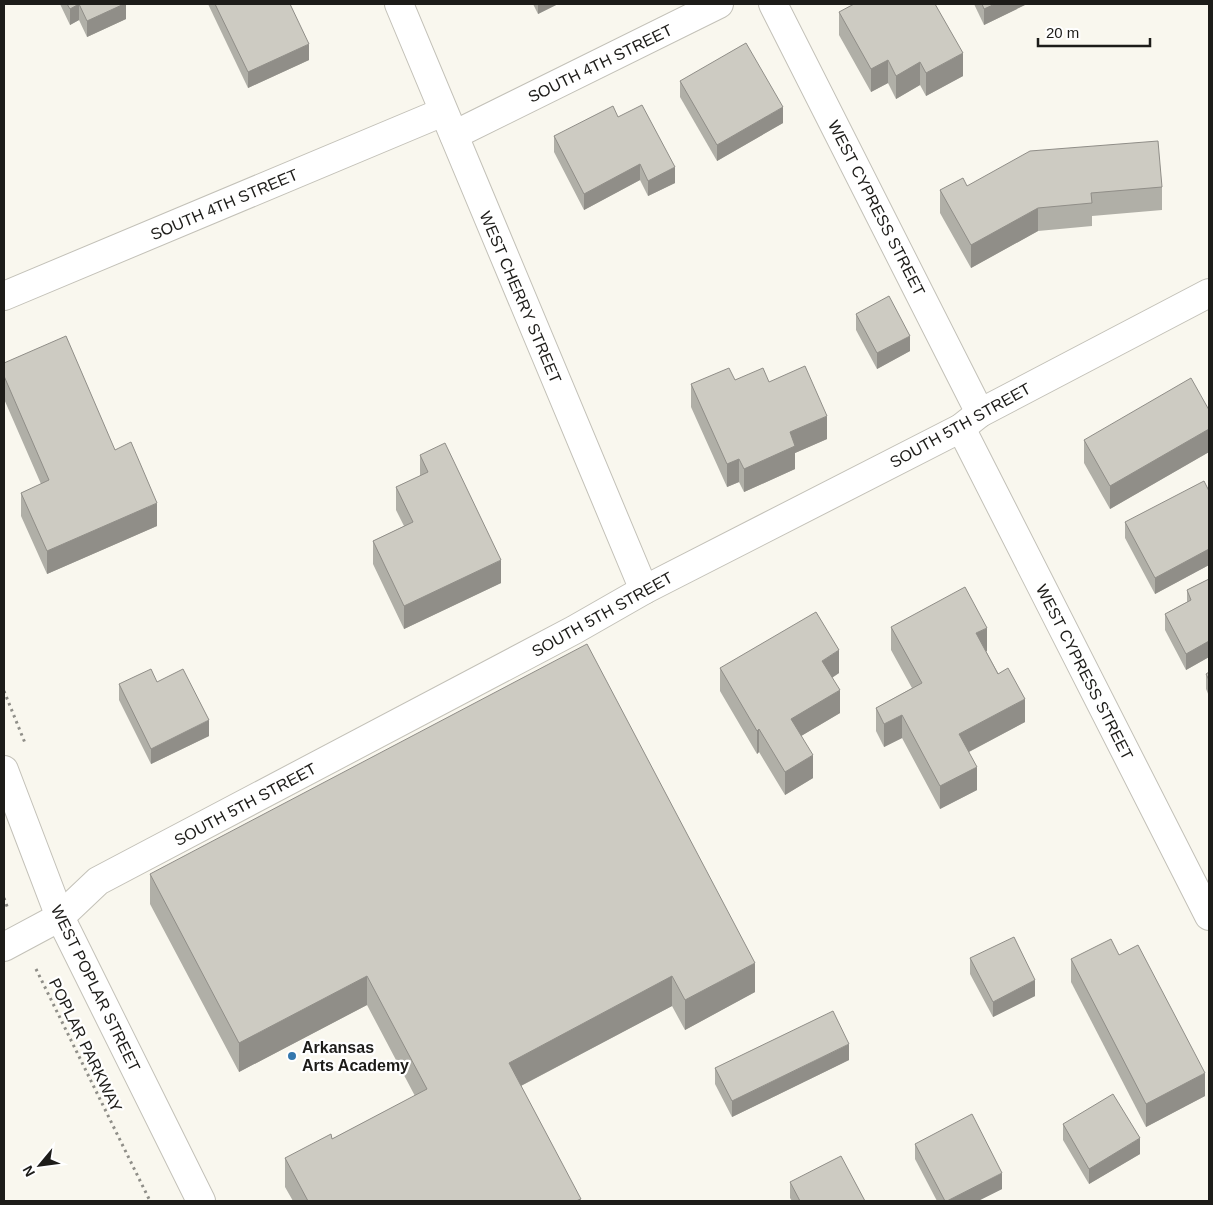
<svg xmlns="http://www.w3.org/2000/svg" width="1213" height="1205" font-family="Helvetica,sans-serif">
	<style>
		.lines { fill: none; stroke-linecap: round; stroke-linejoin: round }
		.minor-casing { stroke: #c3c1b8; stroke-width: 30 }
		.path { stroke: #8f8e88; stroke-width: 3; stroke-dasharray: 2.5 4; stroke-linecap: butt }
		.minor { stroke: #fff; stroke-width: 28 }
		.wall { fill: #b0afa7 }
		.shaded-wall { fill: #908e88 }
		.building { fill: #cdcbc2; stroke: #908e88 }
		.poi-dot { fill: #3477ad; stroke: #fff; stroke-width: 2 }
		.labels { text-anchor: middle; stroke-width: 4.5; stroke-linejoin: round; paint-order: stroke }
		.street-label { font-size: 16px; fill: #1d1c19; stroke: #fff }
		.poi-label { font-size: 16px; font-weight: bold; fill: #1d1c19; stroke: #fff; text-anchor: start }
	</style>
	<rect width="100%" height="100%" fill="#f9f7ee"/>
	<g class="lines">
		<defs>
			<g id="minor">
				<path d="M399 4 644 590"/>
				<path d="M773 4 980 413"/>
				<path d="M454 135 719 4"/>
				<path d="M4 296 443 112"/>
				<path d="M961 428 1209 916"/>
				<path d="M4 770 60 917 201 1201"/>
				<path d="M4 947 60 917 98 881 574 630 644 590 961 428 980 413 1209 293"/>
			</g>
		</defs>
		<use href="#minor" class="minor-casing"/>
		<g class="path">
			<path d="M4 691 25 743"/>
			<path d="M4 898 8 909"/>
			<path d="M36 969 150 1201"/>
		</g>
		<use href="#minor" class="minor"/>
	</g>
	<g class="wall">
		<path d="M60 4H126V19L87 37 79 20 70 25Z"/>
		<path d="M208 4H290L309 60 248 88Z"/>
		<path d="M533 4H558L538 14Z"/>
		<path d="M974 4H1027L984 25Z"/>
		<path d="M839 12 963 76 926 96 920 85 896 99 888 83 871 92 839 35Z"/>
		<path d="M680 81 783 123 717 161 680 97Z"/>
		<path d="M618 117 675 183 648 196 640 180 584 210 554 152V136Z"/>
		<path d="M967 186 1162 187V210L1092 216V226L1038 231 971 268 940 213V190Z"/>
		<path d="M856 314 910 351 877 369 856 330Z"/>
		<path d="M4 363 115 450 157 526 47 574 21 516V493L41 484 4 399Z"/>
		<path d="M735 380 769 382 827 439 795 453V469L744 492 739 482 727 487 691 407V384Z"/>
		<path d="M1209 410V452L1110 509 1084 463V440Z"/>
		<path d="M420 455 501 583 404 629 373 564V541L404 526 396 510V487L420 476Z"/>
		<path d="M1209 491V565L1155 594 1125 538V522Z"/>
		<path d="M1209 579V657L1186 670 1165 630V614L1187 602V590Z"/>
		<path d="M891 627 987 651H986L1025 722 969 752 977 790 940 809 902 738 884 747 876 731V708L912 688 891 650Z"/>
		<path d="M720 668 839 673 832 678 840 713 801 736 813 778 785 795 759 752 757 754 720 691Z"/>
		<path d="M1209 672V696L1206 689V674Z"/>
		<path d="M119 684 209 736 151 764 119 700Z"/>
		<path d="M150 874 755 992 685 1030 672 1006 521 1086 581 1201H293L285 1187V1158L332 1139 415 1096 367 1005 239 1072 150 904Z"/>
		<path d="M1119 955 1205 1096 1146 1127 1071 982V959Z"/>
		<path d="M970 958 1035 996 993 1017 970 974Z"/>
		<path d="M849 1060 732 1117 715 1084V1068Z"/>
		<path d="M1063 1124 1140 1154 1089 1184 1063 1140Z"/>
		<path d="M915 1144 1002 1189 978 1201H937L915 1159Z"/>
		<path d="M790 1182 865 1201H792L790 1198Z"/>
	</g>
	<g class="shaded-wall">
		<path d="M79 4V20L70 25V9Z"/>
		<path d="M124 4H126V19L87 37V21Z"/>
		<path d="M538 4H558L538 14Z"/>
		<path d="M995 4H1027L984 25V9Z"/>
		<path d="M309 44V60L248 88V72Z"/>
		<path d="M963 53V76L926 96V73Z"/>
		<path d="M888 60V83L871 92V69Z"/>
		<path d="M920 62V85L896 99V76Z"/>
		<path d="M783 107V123L717 161V145Z"/>
		<path d="M640 164V180L584 210V194Z"/>
		<path d="M675 167V183L648 196V181Z"/>
		<path d="M1038 208V231L971 268V245Z"/>
		<path d="M910 336V351L877 369V353Z"/>
		<path d="M827 416V439L795 453V469L744 492V469L790 432Z"/>
		<path d="M1209 429V452L1110 509V486Z"/>
		<path d="M739 459V482L727 487V464Z"/>
		<path d="M157 503V526L47 574V551Z"/>
		<path d="M1209 549V565L1155 594V578Z"/>
		<path d="M501 560V583L404 629V606Z"/>
		<path d="M987 628V651L976 656V633Z"/>
		<path d="M1209 641V657L1186 670V654Z"/>
		<path d="M839 650V673L822 684V661Z"/>
		<path d="M840 690V713L791 742V719Z"/>
		<path d="M1025 699V722L959 757V734Z"/>
		<path d="M902 715V738L884 747V724Z"/>
		<path d="M209 720V736L151 764V749Z"/>
		<path d="M759 729V752L757 754V731Z"/>
		<path d="M813 755V778L785 795V772Z"/>
		<path d="M977 767V790L940 809V786Z"/>
		<path d="M755 963V992L685 1030V1000Z"/>
		<path d="M367 976V1005L239 1072V1043Z"/>
		<path d="M672 976V1006L509 1092V1063Z"/>
		<path d="M1035 980V996L993 1017V1002Z"/>
		<path d="M849 1044V1060L732 1117V1101Z"/>
		<path d="M1205 1073V1096L1146 1127V1104Z"/>
		<path d="M1140 1138V1154L1089 1184V1169Z"/>
		<path d="M1002 1173V1189L978 1201H947Z"/>
	</g>
	<g class="building">
		<path d="M67 4H124L87 21 79 4 70 9Z"/>
		<path d="M215 4H290L309 44 248 72Z"/>
		<path d="M854 4H935L963 53 926 73 920 62 896 76 888 60 871 69 839 12Z"/>
		<path d="M982 4H995L984 9Z"/>
		<path d="M746 43 783 107 717 145 680 81Z"/>
		<path d="M642 105 675 167 648 181 640 164 584 194 554 136 613 106 618 117Z"/>
		<path d="M1158 141 1162 187 1091 193 1092 203 1038 208 971 245 940 190 963 178 967 186 1030 151Z"/>
		<path d="M889 296 910 336 877 353 856 314Z"/>
		<path d="M66 336 115 450 131 442 157 503 47 551 21 493 49 480 4 376V363Z"/>
		<path d="M805 366 827 416 790 432 795 446 744 469 739 459 727 464 691 384 729 368 735 380 763 368 769 382Z"/>
		<path d="M1191 378 1209 410V429L1110 486 1084 440Z"/>
		<path d="M445 443 501 560 404 606 373 541 413 522 396 487 428 472 420 455Z"/>
		<path d="M1204 481 1209 491V549L1155 578 1125 522Z"/>
		<path d="M1209 579V641L1186 654 1165 614 1191 600 1187 590Z"/>
		<path d="M965 587 987 628 976 633 998 674 1008 668 1025 699 959 734 977 767 940 786 902 715 884 724 876 708 922 683 891 627Z"/>
		<path d="M816 612 839 650 822 661 840 690 791 719 813 755 785 772 759 729 757 731 720 668Z"/>
		<path d="M587 644 755 963 685 1000 672 976 509 1063 581 1199 576 1201H308L285 1158 331 1134 332 1139 427 1089 367 976 239 1043 150 874Z"/>
		<path d="M151 669 157 682 183 669 209 720 151 749 119 684Z"/>
		<path d="M1209 672V680L1206 674Z"/>
		<path d="M1014 937 1035 980 993 1002 970 958Z"/>
		<path d="M1111 939 1119 955 1138 945 1205 1073 1146 1104 1071 959Z"/>
		<path d="M833 1011 849 1044 732 1101 715 1068Z"/>
		<path d="M1113 1094 1140 1138 1089 1169 1063 1124Z"/>
		<path d="M972 1114 1002 1173 947 1201H945L915 1144Z"/>
		<path d="M841 1156 865 1201H800L790 1182Z"/>
	</g>
	<circle class="poi-dot" cx="292" cy="1056" r="5"/>
	<g class="labels">
		<g class="street-label">
			<text transform="translate(600 63) rotate(-26)" y="6">SOUTH 4TH STREET</text>
			<text transform="translate(224 204) rotate(-23)" y="6">SOUTH 4TH STREET</text>
			<text transform="translate(877 208) rotate(63)" y="6">WEST CYPRESS STREET</text>
			<text transform="translate(521 297) rotate(67)" y="6">WEST CHERRY STREET</text>
			<text transform="translate(960 425) rotate(-29)" y="6">SOUTH 5TH STREET</text>
			<text transform="translate(602 614) rotate(-29)" y="6">SOUTH 5TH STREET</text>
			<text transform="translate(1085 672) rotate(63)" y="6">WEST CYPRESS STREET</text>
			<text transform="translate(245 804) rotate(-28)" y="6">SOUTH 5TH STREET</text>
			<text transform="translate(96 988) rotate(64)" y="6">WEST POPLAR STREET</text>
			<text transform="translate(86 1045) rotate(64)" y="6">POPLAR PARKWAY</text>
		</g>
		<g class="poi-label">
			<text x="302" y="1053">Arkansas<tspan x="302" dy="18">Arts Academy</tspan></text>
		</g>
	</g>
	<rect width="1213" height="1205" fill="none" stroke="#1d1c19" stroke-width="10"/>
	<g transform="translate(40 1165) rotate(241)" stroke="#ffffff" stroke-width="4" paint-order="stroke">
	<path d="M0-4L9 19L0 12L-9 19Z" fill="#1d1c19"/>
	<text y="-8" font-size="14" font-weight="bold" text-anchor="middle" fill="#1d1c19">N</text>
	</g>
	<path d="M1038 38v8h112v-8" fill="none" stroke="#1d1c19" stroke-width="2.5"/>
	<text x="1046" y="38" font-size="15" fill="#1d1c19" stroke="#ffffff" stroke-width="4" paint-order="stroke">20 m</text>
</svg>
